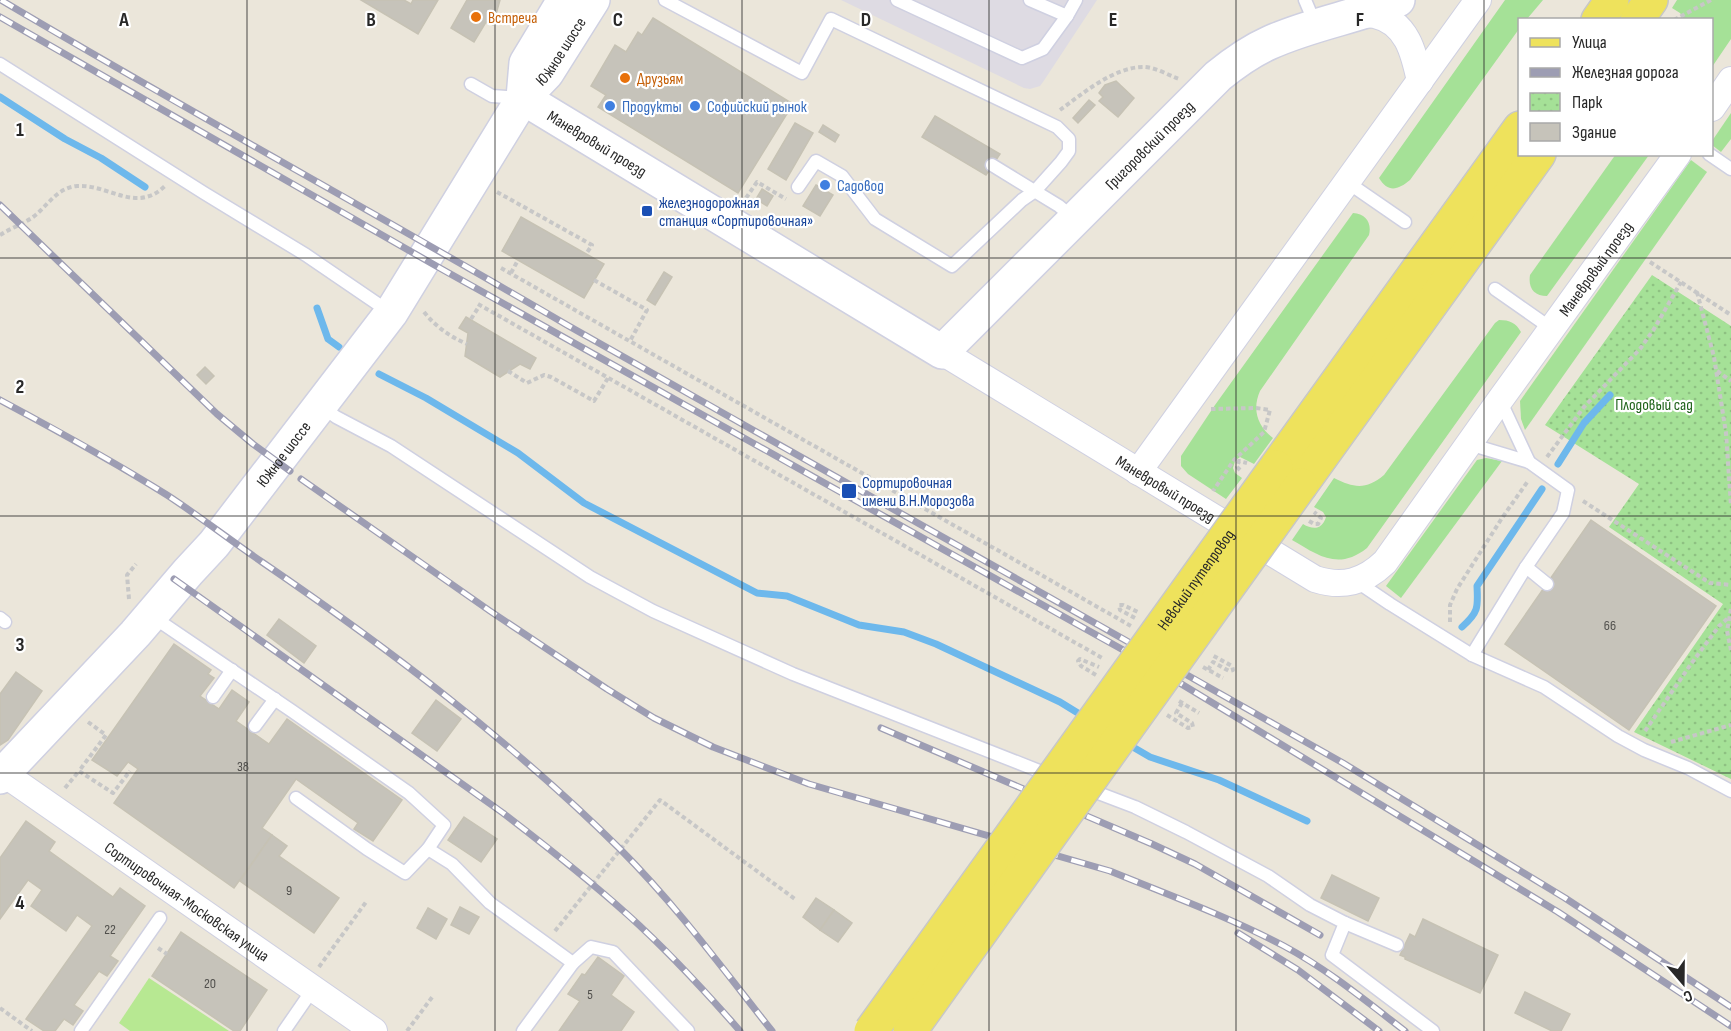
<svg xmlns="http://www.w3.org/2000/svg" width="1731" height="1031" font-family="'Sofia Sans Condensed',sans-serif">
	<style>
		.industrial { fill: #dedbe3 }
		.grass { fill: #a5e197 }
		.park { fill: url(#park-dots) }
		.pitch { fill: #b7e892 }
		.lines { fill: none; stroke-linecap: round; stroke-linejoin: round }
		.stream { stroke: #6db8ec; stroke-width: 7 }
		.building { fill: #c6c3ba; stroke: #c6c2b4; stroke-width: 1.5 }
		.lane-casing { stroke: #cfd0e1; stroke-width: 15 }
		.street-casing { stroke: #cfd0e1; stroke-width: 28 }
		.secondary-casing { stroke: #cfd0e1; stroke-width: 36 }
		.primary-casing { stroke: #c7c7c7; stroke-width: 36 }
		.path { stroke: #c7c7c7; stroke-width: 4; stroke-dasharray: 4.5 3; stroke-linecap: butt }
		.lane { stroke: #fff; stroke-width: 12 }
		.street { stroke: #fff; stroke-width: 26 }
		.secondary { stroke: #fff; stroke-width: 33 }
		.primary { stroke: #eee25c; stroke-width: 33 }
		.rail-casing { stroke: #9d9db3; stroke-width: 7 }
		.rail { stroke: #fff; stroke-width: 4.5; stroke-dasharray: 14; stroke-linecap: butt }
		.primary-bridge-casing { stroke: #c7c7c7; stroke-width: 36; stroke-linecap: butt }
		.primary-bridge { stroke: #eee25c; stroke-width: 33 }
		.grid { fill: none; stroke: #282828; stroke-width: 1.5; stroke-opacity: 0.55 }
		.food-dot { fill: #e8710a; stroke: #fff; stroke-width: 2 }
		.shop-dot { fill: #3f7fe0; stroke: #fff; stroke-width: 2 }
		.transit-dot { fill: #1a4fb4; stroke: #fff; stroke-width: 2 }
		.labels { text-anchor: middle; stroke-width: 4.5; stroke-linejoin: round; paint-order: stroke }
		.number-label { font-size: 14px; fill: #504f4c }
		.food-label { font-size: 16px; fill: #c56008; stroke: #fff; text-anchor: start }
		.street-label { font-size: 16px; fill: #282828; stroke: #fff }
		.shop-label { font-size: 16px; fill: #366cbe; stroke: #fff; text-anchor: start }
		.transit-label { font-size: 16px; fill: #164399; stroke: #fff; text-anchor: start }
		.park-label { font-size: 16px; fill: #1f631a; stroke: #fff }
		.grid-label { font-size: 20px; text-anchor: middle; font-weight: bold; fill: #282828; stroke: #fff; stroke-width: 4.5; stroke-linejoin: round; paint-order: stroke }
	</style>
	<defs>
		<pattern id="park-dots" width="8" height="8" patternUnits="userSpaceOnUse" patternTransform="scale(1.5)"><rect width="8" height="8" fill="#a5e197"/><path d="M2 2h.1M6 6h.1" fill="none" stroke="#8ec182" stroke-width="1.8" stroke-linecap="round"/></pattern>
	</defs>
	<rect width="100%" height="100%" fill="#ebe6da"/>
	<path class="industrial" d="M841 0H1097L1043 82 1040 86 1030 89 1024 88Z"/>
	<g class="grass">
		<path d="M1505 0H1543L1527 19 1520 20 1519 29 1410 180C1398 190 1388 193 1379 178Z"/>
		<path d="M1677 0H1731V39L1712 67V20L1684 19 1680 13 1672 8Z"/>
		<path d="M1731 113V139L1721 152 1712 145V141Z"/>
		<path d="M1616 154 1649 155 1547 296C1534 296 1528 288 1530 275Z"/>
		<path d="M1691 160 1707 172 1525 430 1521 419 1520 401Z"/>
		<path d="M1353 213C1366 214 1372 223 1369 235L1260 391C1252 409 1257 426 1273 438L1254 464 1240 457 1235 461 1233 468 1235 473 1242 478 1226 499 1188 474 1181 466V456L1215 405Z"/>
		<path d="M1499 320C1510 320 1516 323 1521 332L1367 548C1338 571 1318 555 1292 540L1303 524C1313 530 1322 530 1326 517L1323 512 1314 507 1334 478C1354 488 1366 490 1384 475L1495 323Z"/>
		<path d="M1486 458 1502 461 1401 598 1386 586 1477 460Z"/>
	</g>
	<path class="park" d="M1652 275 1731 326V779L1634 732 1723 604 1609 527 1639 484 1545 425Z"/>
	<path class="pitch" d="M149 978 229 1031H130L119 1023Z"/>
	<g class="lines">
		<g class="stream">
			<path d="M0 97 65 139 101 158 145 187"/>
			<path d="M317 308 328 339 339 347"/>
			<path d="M379 374 426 398 518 453 584 503 757 593 787 596 859 625 904 632 936 644 1060 702 1086 718"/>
			<path d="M1558 464 1584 423 1610 395"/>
			<path d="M1462 627C1479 612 1478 607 1477 586L1542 489"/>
			<path d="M1126 743 1150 757 1219 780 1307 821"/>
		</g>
	</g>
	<g class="building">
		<path d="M361 0H404L411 4 413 0H438L418 34Z"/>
		<path d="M467 0H500L493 25 486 22 474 42 451 28Z"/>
		<path d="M653 18 793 104 738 193 598 107 606 95 591 86 615 45 626 52 638 32 642 35Z"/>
		<path d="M1116 81 1134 98 1118 117 1099 101 1103 97 1099 93 1105 85Z"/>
		<path d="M1089 100 1095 105 1078 123 1073 118Z"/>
		<path d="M935 116 1000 154 986 175 922 137Z"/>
		<path d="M795 123 813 133 786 180 768 169Z"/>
		<path d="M823 125 839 135 835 142 819 132Z"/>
		<path d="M816 185 833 195 820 216 803 206Z"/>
		<path d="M762 189 773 196 767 206 756 199Z"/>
		<path d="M521 217 604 264 584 298 502 251Z"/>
		<path d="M664 272 672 277 655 305 647 300Z"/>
		<path d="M466 317 536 358 530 369 520 364 500 377 465 356 468 333 459 328Z"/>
		<path d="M205 367 214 376 206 384 197 375Z"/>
		<path d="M1591 520 1716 606 1629 730 1505 644Z"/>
		<path d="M279 619 316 646 304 663 267 635Z"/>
		<path d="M174 644 211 670 208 674 214 678 200 696 219 709 232 690 249 702 236 721 269 744 287 719 402 800 373 841 354 829 358 823 296 779 262 828 272 835 234 888 114 803 138 769 128 762 117 776 92 760Z"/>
		<path d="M16 672 42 691 8 740 0 745V694Z"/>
		<path d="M436 700 461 719 437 751 412 733Z"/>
		<path d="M464 817 497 839 481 862 448 840Z"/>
		<path d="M26 821 55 842 49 851 113 897 120 888 145 906 110 956 118 961 107 976 99 971 74 1005 83 1011 73 1025 64 1019 55 1031H44L26 1019 92 926 77 915 66 931 31 906 42 890 28 880 0 919V858Z"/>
		<path d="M272 835 287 846 279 856 339 898 314 933 240 881Z"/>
		<path d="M1332 875 1379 898 1368 921 1321 898Z"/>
		<path d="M816 898 834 910 820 930 803 917Z"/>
		<path d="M460 907 479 917 469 934 451 925Z"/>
		<path d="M428 908 447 919 436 939 417 928Z"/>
		<path d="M834 910 852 923 838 942 820 930Z"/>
		<path d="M1423 919 1498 955 1480 993 1405 959V957L1400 955 1410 934 1415 937Z"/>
		<path d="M181 932 267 990 240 1031H234L152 976Z"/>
		<path d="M598 957 624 976 611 995 634 1012 621 1031H559L580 1001 568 994 582 974 585 975Z"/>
		<path d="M1525 992 1570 1014 1561 1031H1552L1515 1013Z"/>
	</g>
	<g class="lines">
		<defs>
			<g id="lane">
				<path d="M665 0 802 73 831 19 1057 127 1069 139V151L1061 162 1035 191 1022 200 952 266 875 219 842 176 816 161 798 187"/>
				<path d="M897 0 1022 58 1043 49 1067 16 1076 0"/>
				<path d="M1030 0 1067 16"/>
				<path d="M1305 0 1316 26"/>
				<path d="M0 64 204 193 306 255 391 313"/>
				<path d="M471 84 492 96 520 98"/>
				<path d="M1709 154 1731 169"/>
				<path d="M992 165 1059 206 1073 218"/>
				<path d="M1347 182 1405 222"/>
				<path d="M1495 289 1552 329"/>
				<path d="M1500 400 1529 462"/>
				<path d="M321 406 336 417 391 446 590 577 653 611 793 674 1052 776"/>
				<path d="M1469 444 1529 462 1568 490 1563 513 1526 567"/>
				<path d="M1356 581 1390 604 1472 655 1544 687 1618 736 1644 750 1688 768 1731 791"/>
				<path d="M0 618 5 622"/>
				<path d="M162 623 292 711 409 793 444 825 428 849 405 873 367 849 296 798"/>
				<path d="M1472 655 1526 567 1547 584"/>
				<path d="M213 697 232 670"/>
				<path d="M255 726 275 699"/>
				<path d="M1085 788 1135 807 1186 832 1268 876 1310 905 1345 923 1332 955 1433 1031"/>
				<path d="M428 849 452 864 490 903 573 963 523 1031"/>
				<path d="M1345 923 1397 945"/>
				<path d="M573 963 591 947 613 952 688 1031"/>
				<path d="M81 1031 160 918"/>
				<path d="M284 1031 313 989"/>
			</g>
			<g id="street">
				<path d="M1356 15C1362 15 1369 14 1375 15 1407 22 1414 53 1420 81"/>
				<path d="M1712 108 1731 80"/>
				<path id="s1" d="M942 352 1315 579C1343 588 1364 582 1385 562L1500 400 1678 154"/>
				<path d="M1138 472 1478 0"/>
				<path id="s2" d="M0 771 374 1031"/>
			</g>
			<g id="secondary">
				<path id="s3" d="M523 98 942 352 1218 76C1234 63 1251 51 1269 43 1310 24 1356 17 1398 0"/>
				<path d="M523 98 526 63 564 0"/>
				<path id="s4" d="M0 777 135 634 188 572 214 544 391 313 523 98 547 73 593 0"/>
			</g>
			<g id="primary">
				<path d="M1598 20 1612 0"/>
				<path d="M1637 20 1651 0"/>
				<path d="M1276 467 1520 128"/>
				<path d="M1301 485 1539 154"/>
			</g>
		</defs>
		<use href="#lane" class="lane-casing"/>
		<use href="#street" class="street-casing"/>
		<use href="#secondary" class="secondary-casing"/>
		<use href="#primary" class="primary-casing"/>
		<g class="path">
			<path d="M1674 20 1711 0"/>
			<path d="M1060 110C1082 94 1114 67 1143 67 1155 67 1168 75 1179 79"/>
			<path d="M497 192 592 245 586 254"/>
			<path d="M746 198 757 182 786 199"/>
			<path d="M0 235C11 228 23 224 33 217 48 206 56 188 77 186 109 184 136 214 165 186"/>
			<path d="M1650 262 1731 315"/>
			<path d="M501 268 1131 626"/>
			<path d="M511 273 518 260"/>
			<path d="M594 280 647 310 630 341"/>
			<path d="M1697 292 1714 357 1726 433 1731 506"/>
			<path d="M478 304 1104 659"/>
			<path d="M424 312C436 327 449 336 467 344"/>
			<path d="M471 319 480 305"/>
			<path d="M508 371 527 383 544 375 551 377 594 401 608 378"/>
			<path d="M1717 371 1731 381"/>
			<path d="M1211 409 1256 408 1270 410 1264 432 1234 460 1213 491"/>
			<path d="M1547 457 1584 407 1640 349 1654 329 1681 282"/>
			<path d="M1240 470 1237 467 1239 461 1247 463"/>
			<path d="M1583 501 1710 583 1731 585"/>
			<path d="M1309 521 1314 524H1318L1321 518 1314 512"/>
			<path d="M129 599 127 575 136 564"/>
			<path d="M1731 609 1727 631 1731 650"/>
			<path d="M1135 618 1120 610 1119 605H1123L1138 612"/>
			<path d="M1450 622V605L1457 589 1502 518 1528 481"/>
			<path d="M1203 667 1223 678"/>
			<path d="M1208 670 1213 662 1229 671 1233 670 1232 666 1212 655"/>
			<path d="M1096 675 1081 666 1078 661 1080 659 1099 667"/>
			<path d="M1179 701 1199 713"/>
			<path d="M1167 715 1188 728 1193 727 1192 723 1176 713 1182 703"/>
			<path d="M88 722 106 735 79 771 113 793 130 771"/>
			<path d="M1645 731 1691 664 1719 626 1728 618"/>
			<path d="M1671 742 1731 725"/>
			<path d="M65 788 79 771"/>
			<path d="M555 931 660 800 795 899"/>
			<path d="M158 948 167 954"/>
			<path d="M319 967 366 902"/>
			<path d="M0 1008 32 1031"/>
			<path d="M407 1031 433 996"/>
		</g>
		<use href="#lane" class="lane"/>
		<use href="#street" class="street"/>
		<use href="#secondary" class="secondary"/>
		<use href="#primary" class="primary"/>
		<defs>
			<g id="rail">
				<path d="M1 0C188 111 379 215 567 325L1343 763 1565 898 1731 1007"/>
				<path d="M0 17 438 267 1150 665 1558 912 1731 1026"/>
				<path d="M0 205 217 414 253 444 290 471"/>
				<path d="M0 400C56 430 113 461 167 495 199 516 230 540 262 562 388 648 511 741 620 849 676 905 723 969 772 1031"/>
				<path d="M301 479 490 611 607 689 654 718 713 747 809 784 1110 871C1169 895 1229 917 1284 946 1327 969 1366 1001 1405 1031"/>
				<path d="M174 579 503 813C546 846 588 879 628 915 668 951 705 991 740 1031"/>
				<path d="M881 728 1152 844 1195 864 1320 935"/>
				<path d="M1238 933 1298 970 1379 1031"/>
			</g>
		</defs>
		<use href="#rail" class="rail-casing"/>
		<use href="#rail" class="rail"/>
		<defs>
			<g id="primary-bridge">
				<path id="s5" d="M871 1031 1276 467"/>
				<path d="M910 1031 1301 485"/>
			</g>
		</defs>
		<use href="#primary-bridge" class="primary-bridge-casing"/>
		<use href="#primary-bridge" class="primary-bridge"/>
	</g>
	<path class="grid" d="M247 0V1031M495 0V1031M742 0V1031M989 0V1031M1236 0V1031M1484 0V1031M0 258H1731M0 516H1731M0 773H1731"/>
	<g class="food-dot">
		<circle cx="476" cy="17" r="6"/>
		<circle cx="625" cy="78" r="6"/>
	</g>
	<g class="shop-dot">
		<circle cx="610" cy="106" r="6"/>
		<circle cx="695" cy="106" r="6"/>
		<circle cx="825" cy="185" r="6"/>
	</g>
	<g class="transit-dot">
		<rect x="641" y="205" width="12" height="12" rx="3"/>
		<rect x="841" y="483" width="16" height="16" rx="3"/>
	</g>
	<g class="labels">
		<g class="number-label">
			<text x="1610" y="630">66</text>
			<text x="243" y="771">38</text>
			<text x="289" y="895">9</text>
			<text x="110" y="934">22</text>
			<text x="210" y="988">20</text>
			<text x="590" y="999">5</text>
		</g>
		<g class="food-label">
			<text x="488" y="23">Встреча</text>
			<text x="637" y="84">Друзьям</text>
		</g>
		<g class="street-label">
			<text dy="6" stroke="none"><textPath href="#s4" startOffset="920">Южное шоссе</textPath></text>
			<text dy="6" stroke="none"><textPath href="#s3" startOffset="87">Маневровый проезд</textPath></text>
			<text dy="6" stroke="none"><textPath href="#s3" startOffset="783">Григоровский проезд</textPath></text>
			<text dy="6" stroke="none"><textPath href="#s1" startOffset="874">Маневровый проезд</textPath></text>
			<text dy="6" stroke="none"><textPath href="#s4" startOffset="430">Южное шоссе</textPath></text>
			<text dy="6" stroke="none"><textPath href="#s1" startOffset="262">Маневровый проезд</textPath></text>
			<text dy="6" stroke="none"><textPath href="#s5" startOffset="556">Невский путепровод</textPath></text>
			<text dy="6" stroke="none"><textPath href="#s2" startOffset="228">Сортировочная-Московская улица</textPath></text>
		</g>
		<g class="shop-label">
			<text x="622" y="112">Продукты</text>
			<text x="707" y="112">Софийский рынок</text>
			<text x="837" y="191">Садовод</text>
		</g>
		<g class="transit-label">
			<text x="659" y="208">железнодорожная<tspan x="659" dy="18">станция «Сортировочная»</tspan></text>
			<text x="862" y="488">Сортировочная<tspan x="862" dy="18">имени В.Н.Морозова</tspan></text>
		</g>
		<g class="park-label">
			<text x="1654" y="410">Плодовый сад</text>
		</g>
	</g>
	<g class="grid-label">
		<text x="124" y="26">A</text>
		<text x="371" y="26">B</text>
		<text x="618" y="26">C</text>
		<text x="866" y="26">D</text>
		<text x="1113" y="26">E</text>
		<text x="1360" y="26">F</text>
		<text x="20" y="136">1</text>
		<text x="20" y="393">2</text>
		<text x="20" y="651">3</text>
		<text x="20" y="909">4</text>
	</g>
	<rect x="1518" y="18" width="195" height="138" fill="#ffffff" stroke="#a9a9a9" stroke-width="1.5"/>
	<rect x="1530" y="38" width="30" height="9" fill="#eee25c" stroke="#a9a9a9" stroke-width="1.5"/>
	<text x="1572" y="48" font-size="18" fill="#282828">Улица</text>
	<rect x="1530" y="68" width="30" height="9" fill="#9d9db3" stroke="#a9a9a9" stroke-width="1.5"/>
	<text x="1572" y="78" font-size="18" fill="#282828">Железная дорога</text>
	<rect x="1530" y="93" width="30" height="18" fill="url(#park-dots)" stroke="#a9a9a9" stroke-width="1.5"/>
	<text x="1572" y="108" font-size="18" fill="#282828">Парк</text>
	<rect x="1530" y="123" width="30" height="18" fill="#c6c3ba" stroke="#a9a9a9" stroke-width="1.5"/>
	<text x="1572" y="138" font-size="18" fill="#282828">Здание</text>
	<g transform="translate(1683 983) rotate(160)" stroke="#ffffff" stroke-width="4.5" paint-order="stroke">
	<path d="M0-4.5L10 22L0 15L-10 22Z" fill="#282828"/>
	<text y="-9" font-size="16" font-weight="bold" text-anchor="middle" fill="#282828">С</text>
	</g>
</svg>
